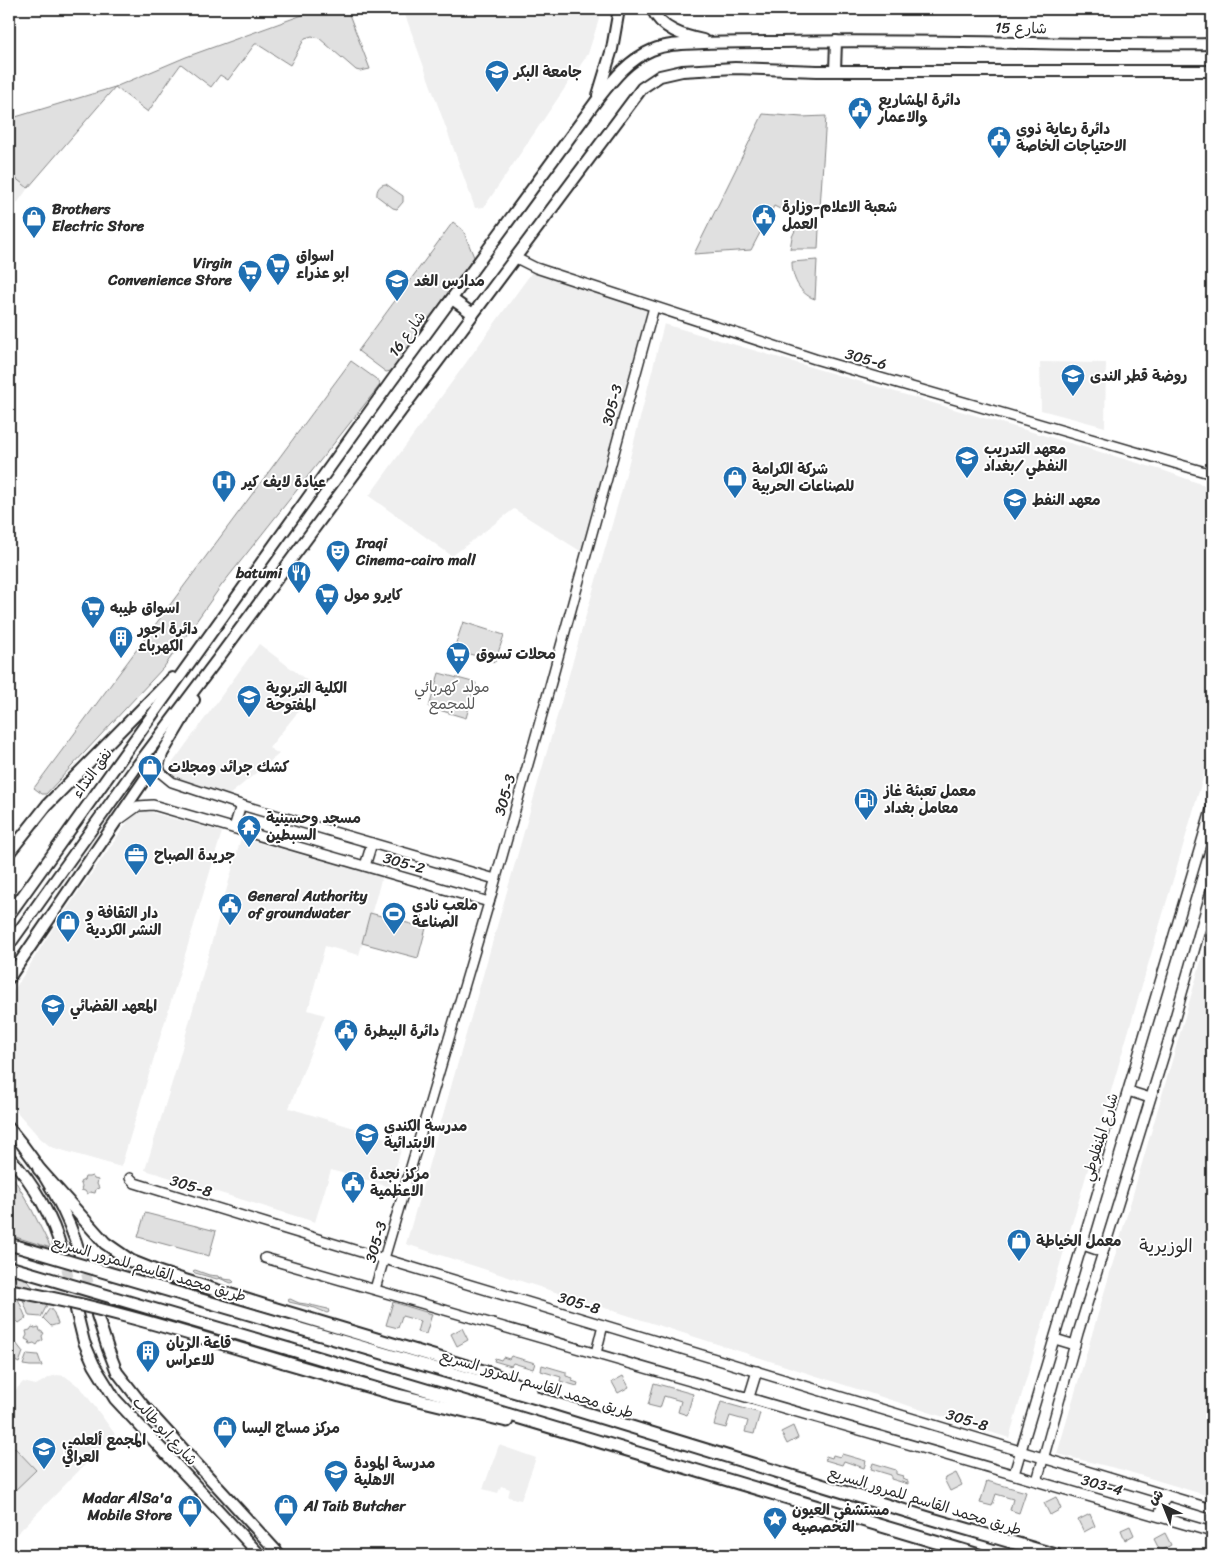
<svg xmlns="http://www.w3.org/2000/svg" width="1221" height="1564" font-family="Sriracha,'Playpen Sans Arabic',sans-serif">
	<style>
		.built { fill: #efefef }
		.green { fill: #e0e0e0; stroke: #868686 }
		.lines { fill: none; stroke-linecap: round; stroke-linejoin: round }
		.primary-tunnel { stroke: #d5d5d5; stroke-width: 10; stroke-dasharray: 10 5; stroke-linecap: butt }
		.secondary-casing { stroke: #2b2b2b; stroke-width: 12 }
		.primary-casing { stroke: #2b2b2b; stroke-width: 14 }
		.highway-casing { stroke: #2b2b2b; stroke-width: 15 }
		.secondary { stroke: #fff; stroke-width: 9 }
		.primary { stroke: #fff; stroke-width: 10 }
		.highway { stroke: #fff; stroke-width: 11 }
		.highway-bridge-casing { stroke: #2b2b2b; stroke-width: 15; stroke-linecap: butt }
		.highway-bridge { stroke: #fff; stroke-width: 11 }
		.labels { text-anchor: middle; stroke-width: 4; stroke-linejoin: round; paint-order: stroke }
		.street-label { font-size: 15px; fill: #2b2b2b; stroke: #fff }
		.poi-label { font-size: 15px; font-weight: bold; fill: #2b2b2b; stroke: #fff; text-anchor: start }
		.park-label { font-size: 15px; fill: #585858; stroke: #fff }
		.quarter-label { font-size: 18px; fill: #2b2b2b; stroke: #fff }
	</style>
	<rect width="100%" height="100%" fill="#fff"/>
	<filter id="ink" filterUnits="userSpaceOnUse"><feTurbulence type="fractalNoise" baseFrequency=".02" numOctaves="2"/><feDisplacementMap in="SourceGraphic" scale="10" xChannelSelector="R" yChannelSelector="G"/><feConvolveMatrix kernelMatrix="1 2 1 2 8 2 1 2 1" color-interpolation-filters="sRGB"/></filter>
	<g filter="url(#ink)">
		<g class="built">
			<path d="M403 9H600L599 19 588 54 484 207 475 208Z"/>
			<path d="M9 173 28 188 9 215Z"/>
			<path d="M535 268 654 307 585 554 514 509 452 556 369 496Z"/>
			<path d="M664 324 1165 471 1212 488V747L1009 1438 406 1244 621 493Z"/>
			<path d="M1040 362 1106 363 1105 427 1041 410Z"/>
			<path d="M259 644 317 688 269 748 279 754 228 796 173 776 170 771 171 765Z"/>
			<path d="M143 810 222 832 121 1167 51 1147 40 1138 9 1103V998L52 930 134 813Z"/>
			<path d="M241 838 382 877 359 955 325 946 308 1010 325 1015 289 1108 403 1143 390 1187 331 1170 315 1222 145 1170 175 1073Z"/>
			<path d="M1212 924V1497L1123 1470 1057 1454Z"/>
			<path d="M57 1375 65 1376 81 1388 115 1434 9 1542V1397L23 1382 36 1385 50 1377Z"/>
			<path d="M499 1445 536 1458 521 1500 508 1497 510 1489 501 1486 498 1493 483 1489Z"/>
		</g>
		<g class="green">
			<path d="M319 9H347L370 69 360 71 356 70 319 38 312 36 305 38 290 65 257 44H255L228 80 220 75 211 87 181 64C169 80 159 96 148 112L115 87 28 188 9 173V119L115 87 186 57Z"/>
			<path d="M763 114 802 117 826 116 820 208 788 213 774 206 751 250 694 254Z"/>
			<path d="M386 184 403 196V202L397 209 393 208 377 196C376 190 380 184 386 184Z"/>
			<path d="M810 221 817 226 819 229 818 249H790L792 237 798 224Z"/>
			<path d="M453 222 463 230 474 257 391 371 386 372 358 351Z"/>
			<path d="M817 260 815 299C799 294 792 277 792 262Z"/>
			<path d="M351 361 379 381 380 385 221 586 164 667 46 794H42L34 788Z"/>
			<path d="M463 622 504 635 495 662 454 649Z"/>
			<path d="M439 673 476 683 466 718 429 707Z"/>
			<path d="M370 913 426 928 418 958 362 943Z"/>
			<path d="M9 1170 31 1208 51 1248 9 1235Z"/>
			<path d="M92 1176 94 1179 98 1180 97 1184 99 1188 96 1189 95 1193 90 1192 87 1194 85 1191 81 1190 82 1186 80 1182 84 1180 85 1177H89Z"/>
			<path d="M145 1213 216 1231 209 1256 138 1237Z"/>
			<path d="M111 1254 121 1261 234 1300 233 1303 100 1264 101 1260Z"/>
			<path d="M9 1257 47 1305 41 1317 29 1316 9 1262Z"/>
			<path d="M195 1270 209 1275 218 1276 219 1278 222 1277 223 1279 232 1280 234 1282 231 1283 219 1278 217 1279 195 1273 193 1271Z"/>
			<path d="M9 1277 26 1318 19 1323 14 1318 9 1329Z"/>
			<path d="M290 1299 299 1303C309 1304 318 1307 328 1309L329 1312 327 1313 315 1308 289 1302 288 1300Z"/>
			<path d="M393 1302 432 1314 426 1334 417 1332 420 1321 402 1316 398 1328 386 1325Z"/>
			<path d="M50 1308 54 1313 58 1324 51 1326 43 1318Z"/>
			<path d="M32 1327 35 1328 39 1327 40 1331 44 1333 42 1336 43 1340 39 1342 37 1345 34 1343 30 1344 29 1341 25 1339 27 1335 26 1331 30 1330Z"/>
			<path d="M462 1328 468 1340 457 1346 451 1334Z"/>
			<path d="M16 1343 23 1352 19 1363 9 1358V1349Z"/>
			<path d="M27 1354 38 1355 42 1366H30L23 1365Z"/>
			<path d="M511 1356 535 1363 533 1369 513 1363 511 1366 494 1361 495 1358 501 1360 503 1357 509 1359Z"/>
			<path d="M542 1365 566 1372V1376L573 1378 572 1381 578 1383 577 1386 560 1381 561 1377 541 1371Z"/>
			<path d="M623 1376 629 1387 618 1393 612 1382Z"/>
			<path d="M654 1383 693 1394 687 1415 678 1412 681 1401 664 1396 660 1408 648 1405Z"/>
			<path d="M721 1402 760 1413 754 1434 745 1432 748 1421 730 1416 726 1428 714 1425Z"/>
			<path d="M793 1426 798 1438 787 1444 781 1432Z"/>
			<path d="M15 1448 36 1470 9 1496V1454Z"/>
			<path d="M842 1454 866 1461 864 1468 844 1461 842 1465 825 1460 826 1456 832 1458 833 1455 840 1457Z"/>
			<path d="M873 1463 896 1470V1474L903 1476 902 1479 908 1481V1484L891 1479V1475L871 1469Z"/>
			<path d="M956 1473 962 1485 950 1491 944 1479Z"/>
			<path d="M987 1481 1026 1492 1019 1513 1010 1510 1013 1499 996 1494 992 1506 980 1503Z"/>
			<path d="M1056 1497 1061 1509 1050 1515 1044 1503Z"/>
			<path d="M1090 1514 1095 1526 1084 1532 1078 1520Z"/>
			<path d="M1130 1526 1134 1535 1125 1540 1121 1530Z"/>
			<path d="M1165 1533 1171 1545 1160 1551 1154 1539Z"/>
		</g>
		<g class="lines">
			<g class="primary-tunnel">
				<path d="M63 1253 72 1293"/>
				<path d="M82 1259 93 1299"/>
			</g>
			<defs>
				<g id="secondary">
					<path d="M516 258 536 268 815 359 1212 474"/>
					<path d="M162 756 159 766 161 773 172 782 241 805 495 879"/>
					<path d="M120 819 138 806 153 805 489 902"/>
					<path d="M234 828 241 805"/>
					<path d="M365 866 372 843"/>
					<path d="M1128 1091 1150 1098"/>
					<path d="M130 1178 135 1183 275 1226 1212 1509"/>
					<path d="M1083 1245 1103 1252"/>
					<path d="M265 1258 1212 1532"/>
					<path d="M375 1289 488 906 550 686 654 307"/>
					<path d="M1055 1339 1075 1345"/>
					<path d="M596 1353 603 1325"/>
					<path d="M749 1397 757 1371"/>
					<path d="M1014 1474 1212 807"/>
					<path d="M1037 1481 1078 1333 1168 1042 1212 888"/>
					<path d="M1159 1516 1166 1495"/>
				</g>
				<g id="primary">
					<path d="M652 9C661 29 683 36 703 40"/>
					<path d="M835 71 836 41"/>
					<path d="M598 95 612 49 619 9"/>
					<path d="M452 299 473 314"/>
					<path d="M9 853 47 805 172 678"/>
					<path d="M9 915 390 383 597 100C612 81 628 60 652 50 669 43 687 44 704 43 730 42 755 42 780 42 924 39 1068 46 1212 44"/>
					<path d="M9 945 134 770 217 660 409 400 642 88 660 76 682 71 735 68 817 71H1212"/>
					<path d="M9 978 162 754 194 700"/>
					<path d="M9 1128C40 1165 68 1211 81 1258"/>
					<path d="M9 1157C33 1182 54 1219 62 1252"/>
					<path d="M76 1310 84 1342 94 1365 115 1399 260 1555"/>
					<path d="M97 1315 108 1349 117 1372 142 1404 280 1555"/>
				</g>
				<g id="highway">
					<path d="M39 1169 105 1243 131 1261 161 1273 263 1305 493 1374 531 1391"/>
					<path d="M297 1328 550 1402 932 1519 1056 1555"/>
					<path d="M289 1349 979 1555"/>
					<path d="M284 1362 398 1395 507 1421"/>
				</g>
			</defs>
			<use href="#secondary" class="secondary-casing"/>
			<use href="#primary" class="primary-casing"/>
			<use href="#highway" class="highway-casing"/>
			<use href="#secondary" class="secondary"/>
			<use href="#primary" class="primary"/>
			<use href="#highway" class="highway"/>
			<defs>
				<g id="highway-bridge">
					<path d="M9 1244 297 1328"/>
					<path d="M9 1267 289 1349"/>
					<path d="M9 1290C102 1306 193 1335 284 1362"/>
				</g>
			</defs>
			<use href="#highway-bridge" class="highway-bridge-casing"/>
			<use href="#highway-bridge" class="highway-bridge"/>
		</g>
	</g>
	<defs>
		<symbol id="university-pin" viewBox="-11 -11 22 30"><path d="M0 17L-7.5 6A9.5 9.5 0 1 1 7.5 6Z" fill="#1f6fb2" stroke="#fff"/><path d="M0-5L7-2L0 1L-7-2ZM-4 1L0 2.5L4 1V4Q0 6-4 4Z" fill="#fff"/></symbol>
		<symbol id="civic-pin" viewBox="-11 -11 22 30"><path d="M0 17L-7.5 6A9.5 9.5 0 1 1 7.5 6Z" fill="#1f6fb2" stroke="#fff"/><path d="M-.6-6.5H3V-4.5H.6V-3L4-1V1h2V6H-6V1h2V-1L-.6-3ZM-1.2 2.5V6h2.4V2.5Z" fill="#fff"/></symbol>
		<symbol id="shop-pin" viewBox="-11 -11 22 30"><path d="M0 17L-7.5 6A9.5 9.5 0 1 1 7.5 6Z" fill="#1f6fb2" stroke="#fff"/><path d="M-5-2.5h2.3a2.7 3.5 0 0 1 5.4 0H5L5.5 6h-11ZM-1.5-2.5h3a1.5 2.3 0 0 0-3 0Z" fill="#fff"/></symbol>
		<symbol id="supermarket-pin" viewBox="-11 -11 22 30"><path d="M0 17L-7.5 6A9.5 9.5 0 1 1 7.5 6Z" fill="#1f6fb2" stroke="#fff"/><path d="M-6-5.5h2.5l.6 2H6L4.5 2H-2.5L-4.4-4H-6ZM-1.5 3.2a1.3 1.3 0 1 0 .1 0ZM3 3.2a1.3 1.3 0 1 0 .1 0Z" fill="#fff"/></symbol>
		<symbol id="school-pin" viewBox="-11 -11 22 30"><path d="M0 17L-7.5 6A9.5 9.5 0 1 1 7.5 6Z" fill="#1f6fb2" stroke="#fff"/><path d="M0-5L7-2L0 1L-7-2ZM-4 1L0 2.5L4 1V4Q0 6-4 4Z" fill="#fff"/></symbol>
		<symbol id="hospital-pin" viewBox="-11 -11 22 30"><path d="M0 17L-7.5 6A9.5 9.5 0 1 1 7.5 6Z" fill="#1f6fb2" stroke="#fff"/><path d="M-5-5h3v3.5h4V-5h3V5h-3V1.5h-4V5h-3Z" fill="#fff"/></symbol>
		<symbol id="theatre-pin" viewBox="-11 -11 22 30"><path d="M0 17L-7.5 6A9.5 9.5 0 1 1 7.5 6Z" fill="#1f6fb2" stroke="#fff"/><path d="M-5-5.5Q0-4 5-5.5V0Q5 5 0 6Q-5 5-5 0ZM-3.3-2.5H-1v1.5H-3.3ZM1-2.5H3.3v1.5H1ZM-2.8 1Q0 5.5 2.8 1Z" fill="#fff"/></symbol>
		<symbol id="restaurant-pin" viewBox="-11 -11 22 30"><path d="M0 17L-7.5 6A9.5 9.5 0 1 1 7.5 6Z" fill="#1f6fb2" stroke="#fff"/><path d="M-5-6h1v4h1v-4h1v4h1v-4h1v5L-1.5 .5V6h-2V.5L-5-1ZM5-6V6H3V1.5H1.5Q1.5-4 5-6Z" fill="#fff"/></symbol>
		<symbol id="building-pin" viewBox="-11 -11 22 30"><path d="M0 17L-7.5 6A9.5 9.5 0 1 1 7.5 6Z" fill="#1f6fb2" stroke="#fff"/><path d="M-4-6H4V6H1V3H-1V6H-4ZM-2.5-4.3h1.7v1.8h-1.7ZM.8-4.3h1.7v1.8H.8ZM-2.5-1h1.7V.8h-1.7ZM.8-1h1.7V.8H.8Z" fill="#fff"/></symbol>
		<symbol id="fuel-pin" viewBox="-11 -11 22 30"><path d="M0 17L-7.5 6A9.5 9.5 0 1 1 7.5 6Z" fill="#1f6fb2" stroke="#fff"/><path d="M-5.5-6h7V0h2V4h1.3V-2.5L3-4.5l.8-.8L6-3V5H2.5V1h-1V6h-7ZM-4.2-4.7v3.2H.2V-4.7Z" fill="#fff"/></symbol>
		<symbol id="temple-pin" viewBox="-11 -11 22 30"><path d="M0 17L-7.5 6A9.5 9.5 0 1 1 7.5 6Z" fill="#1f6fb2" stroke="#fff"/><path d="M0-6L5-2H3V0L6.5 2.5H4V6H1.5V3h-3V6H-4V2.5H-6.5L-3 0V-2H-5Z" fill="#fff"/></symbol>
		<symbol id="office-pin" viewBox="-11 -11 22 30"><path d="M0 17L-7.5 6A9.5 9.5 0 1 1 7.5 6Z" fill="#1f6fb2" stroke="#fff"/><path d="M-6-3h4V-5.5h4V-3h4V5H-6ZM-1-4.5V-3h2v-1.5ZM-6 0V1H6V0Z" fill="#fff"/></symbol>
		<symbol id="stadium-pin" viewBox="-11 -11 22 30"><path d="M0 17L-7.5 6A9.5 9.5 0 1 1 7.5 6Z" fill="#1f6fb2" stroke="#fff"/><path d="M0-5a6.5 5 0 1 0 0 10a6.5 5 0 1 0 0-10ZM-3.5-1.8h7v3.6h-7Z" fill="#fff"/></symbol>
		<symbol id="sight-pin" viewBox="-11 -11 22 30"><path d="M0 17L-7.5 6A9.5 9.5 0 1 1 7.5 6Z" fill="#1f6fb2" stroke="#fff"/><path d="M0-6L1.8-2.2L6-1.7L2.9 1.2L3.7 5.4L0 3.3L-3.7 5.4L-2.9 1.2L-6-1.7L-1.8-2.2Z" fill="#fff"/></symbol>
	</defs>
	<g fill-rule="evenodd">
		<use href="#university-pin" x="483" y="58" width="28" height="38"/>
		<use href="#civic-pin" x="846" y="95" width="28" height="38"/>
		<use href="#civic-pin" x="985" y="124" width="28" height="38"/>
		<use href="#civic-pin" x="750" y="202" width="28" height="38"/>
		<use href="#shop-pin" x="20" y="204" width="28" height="38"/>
		<use href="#supermarket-pin" x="264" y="251" width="28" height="38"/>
		<use href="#supermarket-pin" x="236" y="258" width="28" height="38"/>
		<use href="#school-pin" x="383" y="267" width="28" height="38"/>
		<use href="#school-pin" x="1059" y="362" width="28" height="38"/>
		<use href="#university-pin" x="953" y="444" width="28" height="38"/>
		<use href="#shop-pin" x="721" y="464" width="28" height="38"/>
		<use href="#hospital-pin" x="210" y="468" width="28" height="38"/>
		<use href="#university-pin" x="1001" y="486" width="28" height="38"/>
		<use href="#theatre-pin" x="324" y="538" width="28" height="38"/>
		<use href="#restaurant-pin" x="285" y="559" width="28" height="38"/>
		<use href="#supermarket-pin" x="313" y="581" width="28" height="38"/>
		<use href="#supermarket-pin" x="79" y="594" width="28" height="38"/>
		<use href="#building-pin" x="107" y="624" width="28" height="38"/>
		<use href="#supermarket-pin" x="444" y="640" width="28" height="38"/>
		<use href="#university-pin" x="235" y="683" width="28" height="38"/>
		<use href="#shop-pin" x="136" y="753" width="28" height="38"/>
		<use href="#fuel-pin" x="852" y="786" width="28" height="38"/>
		<use href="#temple-pin" x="235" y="813" width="28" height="38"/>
		<use href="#office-pin" x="122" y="841" width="28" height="38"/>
		<use href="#civic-pin" x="216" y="891" width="28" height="38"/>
		<use href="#stadium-pin" x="380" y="900" width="28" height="38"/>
		<use href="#shop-pin" x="54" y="908" width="28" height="38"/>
		<use href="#university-pin" x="39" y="992" width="28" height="38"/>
		<use href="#civic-pin" x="332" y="1017" width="28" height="38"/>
		<use href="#school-pin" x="353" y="1121" width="28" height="38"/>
		<use href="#civic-pin" x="339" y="1169" width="28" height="38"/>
		<use href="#shop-pin" x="1005" y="1227" width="28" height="38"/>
		<use href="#building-pin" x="134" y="1338" width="28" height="38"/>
		<use href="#shop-pin" x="211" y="1414" width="28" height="38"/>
		<use href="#university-pin" x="30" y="1435" width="28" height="38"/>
		<use href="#school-pin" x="322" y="1458" width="28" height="38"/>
		<use href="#shop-pin" x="272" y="1492" width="28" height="38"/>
		<use href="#shop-pin" x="176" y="1493" width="28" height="38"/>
		<use href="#sight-pin" x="761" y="1505" width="28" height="38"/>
	</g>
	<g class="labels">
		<g class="street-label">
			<text transform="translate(1021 28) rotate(1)" y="5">شارع 15</text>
			<text transform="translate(407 334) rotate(-54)" y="5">شارع 16</text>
			<text transform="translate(866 359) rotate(16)" y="5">305-6</text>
			<text transform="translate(612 405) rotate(-75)" y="5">305-3</text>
			<text transform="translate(92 773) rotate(-54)" y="5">نفق النداء</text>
			<text transform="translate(505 795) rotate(-74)" y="5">305-3</text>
			<text transform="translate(404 863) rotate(16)" y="5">305-2</text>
			<text transform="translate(1100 1137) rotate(-73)" y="5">شارع المنفلوطي</text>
			<text transform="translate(191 1186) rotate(17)" y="5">305-8</text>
			<text transform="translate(376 1242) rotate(-73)" y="5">305-3</text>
			<text transform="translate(149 1269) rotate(16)" y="5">طريق محمد القاسم للمرور السريع</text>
			<text transform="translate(579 1303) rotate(17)" y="5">305-8</text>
			<text transform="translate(537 1384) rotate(17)" y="5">طريق محمد القاسم للمرور السريع</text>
			<text transform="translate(967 1420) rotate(17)" y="5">305-8</text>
			<text transform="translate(165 1431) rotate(47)" y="5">شارع ابو طالب</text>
			<text transform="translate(1102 1485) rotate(16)" y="5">303-4</text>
			<text transform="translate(925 1501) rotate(17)" y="5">طريق محمد القاسم للمرور السريع</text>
		</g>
		<g class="poi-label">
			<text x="514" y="77">جامعة البكر</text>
			<text x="878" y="105">دائرة المشاريع<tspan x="878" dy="17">والاعمار</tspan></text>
			<text x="1016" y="134">دائرة رعاية ذوي<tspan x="1016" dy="17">الاحتياجات الخاصة</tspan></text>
			<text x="782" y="212">شعبة الاعلام-وزارة<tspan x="782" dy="17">العمل</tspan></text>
			<text x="52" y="214">Brothers<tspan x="52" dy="17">Electric Store</tspan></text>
			<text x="296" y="261">اسواق<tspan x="296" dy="17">ابو عذراء</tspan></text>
			<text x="232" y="268" text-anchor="end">Virgin<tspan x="232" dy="17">Convenience Store</tspan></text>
			<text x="414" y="286">مدارس الغد</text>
			<text x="1090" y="381">روضة قطر الندى</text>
			<text x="984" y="454">معهد التدريب<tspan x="984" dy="17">النفطي /بغداد</tspan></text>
			<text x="752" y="474">شركة الكرامة<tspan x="752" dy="17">للصناعات الحربية</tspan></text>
			<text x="242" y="487">عيادة لايف كير</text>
			<text x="1032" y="505">معهد النفط</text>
			<text x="356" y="548">Iraqi<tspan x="356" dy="17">Cinema-cairo mall</tspan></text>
			<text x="282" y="578" text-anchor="end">batumi</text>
			<text x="344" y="600">كايرو مول</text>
			<text x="110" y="613">اسواق طيبه</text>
			<text x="138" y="634">دائرة اجور<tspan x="138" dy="17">الكهرباء</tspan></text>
			<text x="476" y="659">محلات تسوق</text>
			<text x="266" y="693">الكلية التربوية<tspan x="266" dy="17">المفتوحة</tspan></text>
			<text x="168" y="772">كشك جرائد ومجلات</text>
			<text x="884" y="796">معمل تعبئة غاز<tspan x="884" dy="17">معامل بغداد</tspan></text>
			<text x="266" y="823">مسجد وحسينية<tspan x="266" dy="17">السبطين</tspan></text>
			<text x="154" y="860">جريدة الصباح</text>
			<text x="248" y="901">General Authority<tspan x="248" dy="17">of groundwater</tspan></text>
			<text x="412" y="910">ملعب نادي<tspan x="412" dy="17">الصناعة</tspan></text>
			<text x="86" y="918">دار الثقافة و<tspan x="86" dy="17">النشر الكردية</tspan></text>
			<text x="70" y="1011">المعهد القضائي</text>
			<text x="364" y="1036">دائرة البيطرة</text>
			<text x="384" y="1131">مدرسة الكندي<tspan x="384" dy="17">الابتدائية</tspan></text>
			<text x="370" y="1179">مركز نجدة<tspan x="370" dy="17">الاعظمية</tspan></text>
			<text x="1036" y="1246">معمل الخياطة</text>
			<text x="166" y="1348">قاعة الريان<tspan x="166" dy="17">للاعراس</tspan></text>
			<text x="242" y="1433">مركز مساج اليسا</text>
			<text x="62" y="1445">المجمع ألعلمي<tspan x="62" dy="17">العراقي</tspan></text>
			<text x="354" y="1468">مدرسة المودة<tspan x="354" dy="17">الاهلية</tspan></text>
			<text x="172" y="1503" text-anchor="end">Madar AlSa'a<tspan x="172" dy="17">Mobile Store</tspan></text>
			<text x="304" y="1511">Al Taib Butcher</text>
			<text x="792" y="1515">مستشفى العيون<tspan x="792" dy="17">التخصصيه</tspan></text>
		</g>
		<g class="park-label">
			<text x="452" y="692">مولد كهربائي<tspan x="452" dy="17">للمجمع</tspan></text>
		</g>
		<g class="quarter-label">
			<text x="1166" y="1252">الوزيرية</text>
		</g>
	</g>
	<rect width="1221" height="1564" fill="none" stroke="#fff" stroke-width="30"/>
	<rect x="15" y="15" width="1191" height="1534" fill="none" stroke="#2b2b2b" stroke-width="2" filter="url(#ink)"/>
	<g transform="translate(1164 1506) rotate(317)" stroke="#ffffff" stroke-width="4" paint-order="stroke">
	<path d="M0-4L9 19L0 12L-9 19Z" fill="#2b2b2b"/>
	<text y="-8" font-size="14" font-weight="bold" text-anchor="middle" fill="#2b2b2b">ش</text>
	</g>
</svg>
